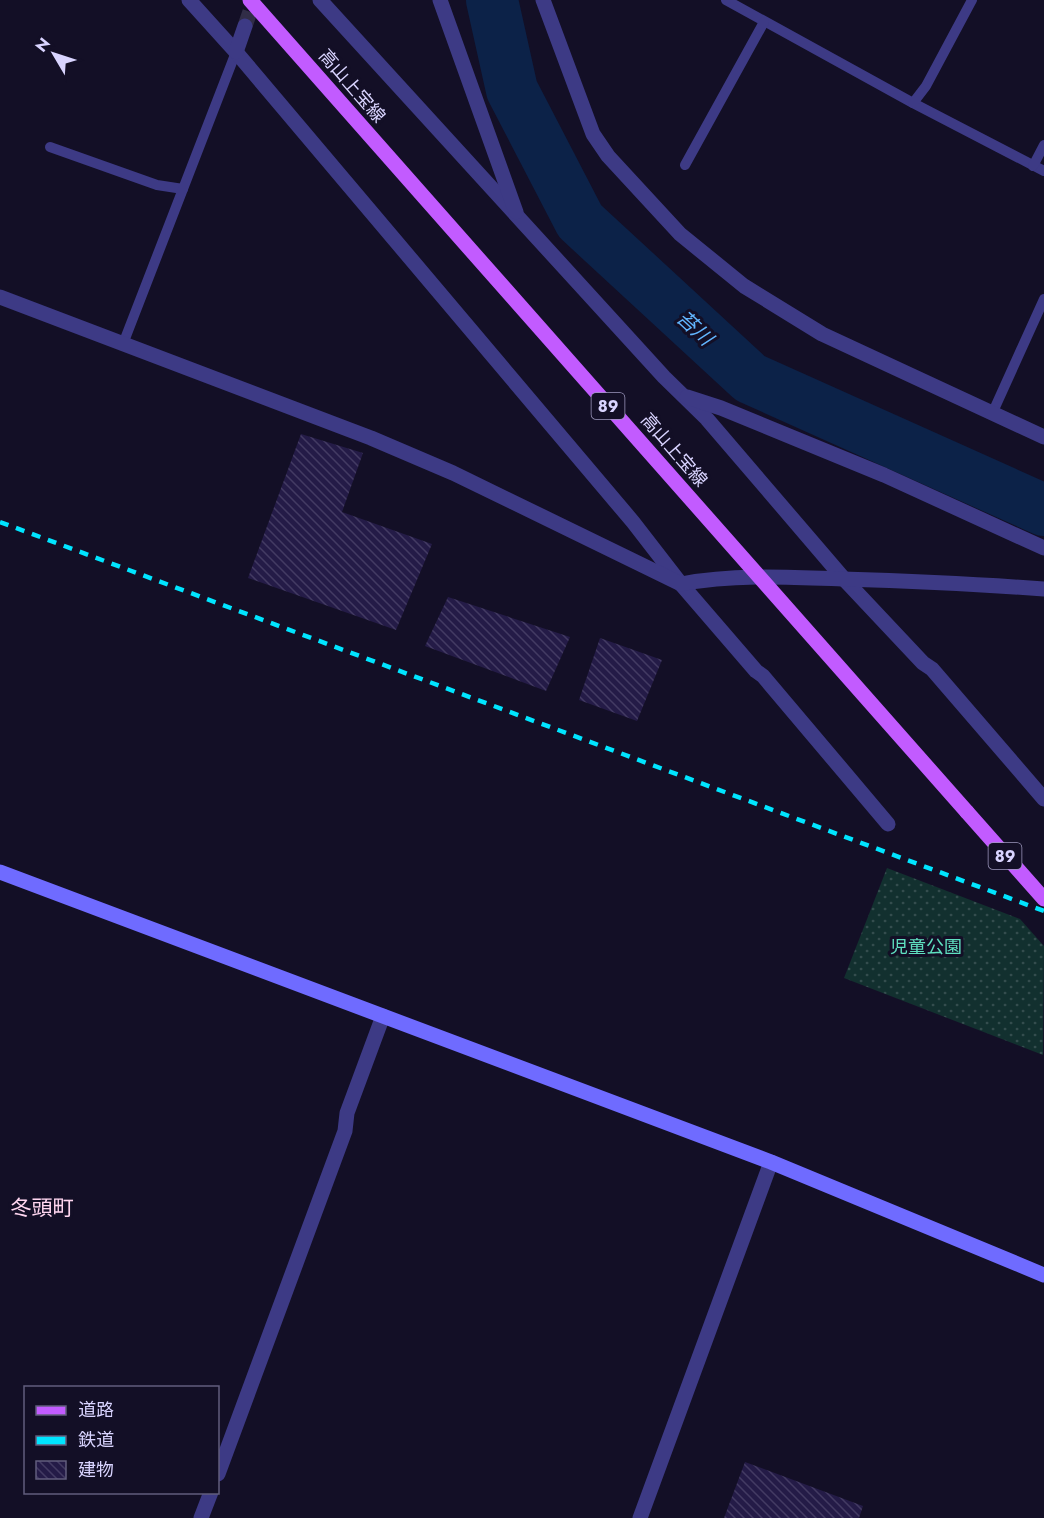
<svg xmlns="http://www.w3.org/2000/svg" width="1044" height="1518" font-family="Jost,'Noto Sans JP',sans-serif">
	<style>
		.grass { fill: url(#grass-dots) }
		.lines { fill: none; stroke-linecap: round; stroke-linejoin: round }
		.river { stroke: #0c2248; stroke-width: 52 }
		.building { fill: url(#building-back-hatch) }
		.street-tunnel { stroke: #312d47; stroke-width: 15; stroke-dasharray: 15 8; stroke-linecap: butt }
		.lane { stroke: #3d3a85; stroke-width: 10 }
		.street { stroke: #3d3a85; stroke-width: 15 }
		.secondary { stroke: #6f6bff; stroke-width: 15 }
		.primary { stroke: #c25bff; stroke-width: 15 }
		.rail { stroke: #00e5ff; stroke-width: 4.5; stroke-dasharray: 9 8; stroke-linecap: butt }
		.primary-bridge { stroke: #c25bff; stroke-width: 15 }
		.labels { text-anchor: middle; stroke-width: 6; stroke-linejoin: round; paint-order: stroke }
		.shield { fill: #130f26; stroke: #9e99be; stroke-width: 1.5 }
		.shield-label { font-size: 16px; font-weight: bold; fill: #d9d4ff }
		.street-label { font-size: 18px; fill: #d9d4ff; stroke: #130f26 }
		.park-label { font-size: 18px; fill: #5fe0c0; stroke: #130f26 }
		.water-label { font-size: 20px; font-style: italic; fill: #62b6ff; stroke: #130f26 }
		.quarter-label { font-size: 21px; fill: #ffd6f0; stroke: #130f26 }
	</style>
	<defs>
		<pattern id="grass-dots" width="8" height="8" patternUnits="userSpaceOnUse" patternTransform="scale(1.5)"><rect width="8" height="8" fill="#12302f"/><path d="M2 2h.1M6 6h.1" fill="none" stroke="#344d4e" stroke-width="1.8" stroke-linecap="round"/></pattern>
		<pattern id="building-back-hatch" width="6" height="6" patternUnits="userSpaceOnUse" patternTransform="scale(1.5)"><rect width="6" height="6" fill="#241b47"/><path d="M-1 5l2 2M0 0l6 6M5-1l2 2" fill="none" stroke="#433b63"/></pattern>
	</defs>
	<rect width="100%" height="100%" fill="#130f26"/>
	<path class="grass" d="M887 868 1020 919 1044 946 1043 1055 844 978Z"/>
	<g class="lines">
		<path class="river" d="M492 0 512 90 580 221 750 378 1044 510"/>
	</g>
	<g class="building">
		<path d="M301 434 363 453 342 512 432 544 396 630 248 578Z"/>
		<path d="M448 597 570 637 546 691 425 646Z"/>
		<path d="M600 638 662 660 637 721 579 700Z"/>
		<path d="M745 1462 863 1506 859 1518H724Z"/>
	</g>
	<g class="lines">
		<path class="street-tunnel" d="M245 26 254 0"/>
		<g class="lane">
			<path d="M726 0 913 103 1044 171"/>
			<path d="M913 103 926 86 972 0"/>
			<path d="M50 147 157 185 183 189"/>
			<path d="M685 165 764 22"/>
			<path d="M1033 166 1044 145"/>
			<path d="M123 344 236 52"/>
			<path d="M992 414 1044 299"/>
		</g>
		<g class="street">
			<path d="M189 0 236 52 633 522 681 584 756 671 763 676 888 824"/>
			<path d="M320 0 664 377 707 419 844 579 923 663 932 669 1044 799"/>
			<path d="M440 0 516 212"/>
			<path d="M543 0 593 134 608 156 680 234 744 286 822 334 1044 437"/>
			<path d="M236 52 245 26"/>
			<path d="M0 297 371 438 453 473 681 584C734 574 789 577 842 579 909 581 977 584 1044 589"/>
			<path d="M687 397 721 408 884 475 1044 548"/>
			<path d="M218 1474 345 1131 347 1113 383 1016"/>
			<path d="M201 1518 211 1492"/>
			<path d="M640 1518 771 1162"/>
		</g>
		<path class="secondary" d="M0 872 771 1162 1044 1275"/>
		<path class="primary" d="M967 812 1044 899"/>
		<path class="rail" d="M0 522 1044 911"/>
		<path class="primary-bridge" d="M250 0 967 812"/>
	</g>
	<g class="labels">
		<g class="shield">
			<rect x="591.5" y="393" width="33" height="26" rx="4.5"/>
			<rect x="988.5" y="843" width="33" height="26" rx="4.5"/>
		</g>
		<g class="shield-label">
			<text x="608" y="412">89</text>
			<text x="1005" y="862">89</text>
		</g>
		<g class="street-label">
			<text transform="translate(352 86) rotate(49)" y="6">高山上宝線</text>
			<text transform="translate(674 450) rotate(49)" y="6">高山上宝線</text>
		</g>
		<g class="park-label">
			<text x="926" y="953">児童公園</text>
		</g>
		<g class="water-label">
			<text transform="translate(695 328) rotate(43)" y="7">苔川</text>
		</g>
		<g class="quarter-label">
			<text x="42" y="1215">冬頭町</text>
		</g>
	</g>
	<rect x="24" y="1386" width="195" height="108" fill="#130f26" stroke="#625e7d" stroke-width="1.5"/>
	<rect x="36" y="1406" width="30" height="9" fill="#c25bff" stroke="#625e7d" stroke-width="1.5"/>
	<text x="78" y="1416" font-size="18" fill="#d9d4ff">道路</text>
	<rect x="36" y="1436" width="30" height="9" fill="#00e5ff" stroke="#625e7d" stroke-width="1.5"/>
	<text x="78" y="1446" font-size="18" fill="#d9d4ff">鉄道</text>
	<rect x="36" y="1461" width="30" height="18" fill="url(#building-back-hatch)" stroke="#625e7d" stroke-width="1.5"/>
	<text x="78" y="1476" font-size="18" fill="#d9d4ff">建物</text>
	<g transform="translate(54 54) rotate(309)" stroke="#130f26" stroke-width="4.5" paint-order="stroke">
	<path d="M0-4.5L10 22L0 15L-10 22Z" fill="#d9d4ff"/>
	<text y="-9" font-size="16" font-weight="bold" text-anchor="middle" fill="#d9d4ff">N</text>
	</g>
</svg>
